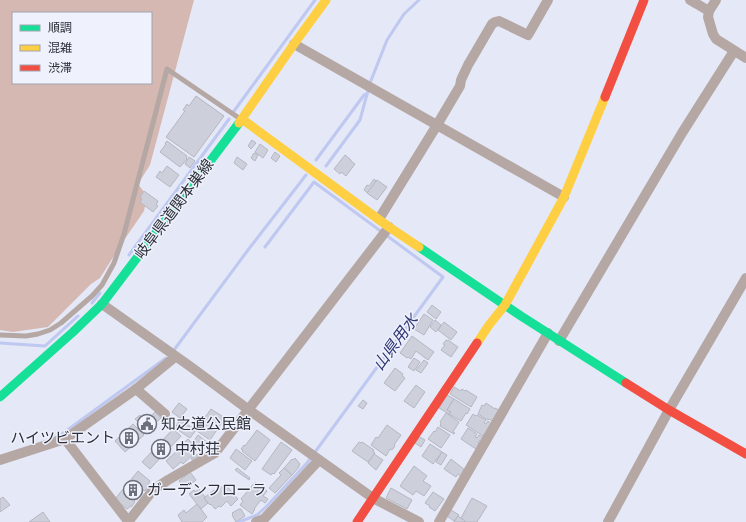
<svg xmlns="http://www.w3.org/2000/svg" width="746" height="522" font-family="Karla,'Noto Sans JP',sans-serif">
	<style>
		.forest { fill: #d5b8b2; fill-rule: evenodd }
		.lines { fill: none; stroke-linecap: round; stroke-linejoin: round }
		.stream { stroke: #bec8f0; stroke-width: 3 }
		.building { fill: #cdd0db; stroke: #b5b7c2 }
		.lane { stroke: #b5a8a4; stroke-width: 5 }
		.street { stroke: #b5a8a4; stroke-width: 10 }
		.fast { stroke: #16e098; stroke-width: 9 }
		.slow { stroke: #ffcf43; stroke-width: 9 }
		.jam { stroke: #f24e42; stroke-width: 9 }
		.labels { text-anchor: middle; stroke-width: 3; stroke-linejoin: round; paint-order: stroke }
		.street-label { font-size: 15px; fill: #2d3039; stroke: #eff2fc }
		.poi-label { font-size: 15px; fill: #2d3039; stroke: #eff2fc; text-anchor: start }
		.water-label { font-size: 16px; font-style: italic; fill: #303876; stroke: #eff2fc }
	</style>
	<rect width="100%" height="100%" fill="#e5e8f6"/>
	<path class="forest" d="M0 0H194L150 165 138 184 147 196 144 211 124 240 100 278 91 284 48 327 13 332 0 330ZM13 13H151V83H13Z"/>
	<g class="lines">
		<g class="stream">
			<path d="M234 111 315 0"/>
			<path d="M316 160 364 95 367 94"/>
			<path d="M326 166 360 120 370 83 387 40 404 14 419 0"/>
			<path d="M129 255 229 119"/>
			<path d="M92 303 100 293"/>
			<path d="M0 343 45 346 78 316"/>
			<path d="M174 350 248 250 306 175"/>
			<path d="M54 438 62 434 166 358"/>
			<path d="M239 522 257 515 266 507 307 463 443 277 314 182 265 247"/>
		</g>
	</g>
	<g class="building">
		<path d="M196 96 224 116 194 157 166 137 185 111 183 110 187 104 189 106Z"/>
		<path d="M252 140 256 143 251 149 248 146Z"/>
		<path d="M167 141 187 156 186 158 187 159 180 167 160 152 166 144 165 143Z"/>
		<path d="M260 144 268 150 263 158 255 152Z"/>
		<path d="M275 152 280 156 276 162 271 158Z"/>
		<path d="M254 153 258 155 255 161 251 158Z"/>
		<path d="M345 155 351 160V161L355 164 346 176 341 172 340 174 334 169Z"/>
		<path d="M189 157 195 161 190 168 185 164Z"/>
		<path d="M237 157 247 164 243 170 234 163Z"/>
		<path d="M167 166 179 175 170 187 156 177 160 171 162 173Z"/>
		<path d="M374 179 376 181 368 193 364 190 367 185 369 186Z"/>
		<path d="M377 180 387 187 377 200 367 193Z"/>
		<path d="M144 191 158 201 156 205 158 206 153 212 140 202 142 199 140 197Z"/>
		<path d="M432 305 441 312 436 319 427 312Z"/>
		<path d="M424 314 433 320 424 335 414 329Z"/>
		<path d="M435 320 441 325 436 332 430 327Z"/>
		<path d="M444 322 457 332 451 340 438 330Z"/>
		<path d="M412 336 434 352 428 360 416 351 411 359 408 357 407 358 400 353Z"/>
		<path d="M446 340 448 341V340L458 347 451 357 441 350 445 345 443 344Z"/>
		<path d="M414 358 420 362 414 371 408 367Z"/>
		<path d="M424 360 428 363 421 373 416 370Z"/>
		<path d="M395 368 403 374 402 376 405 378 395 391 384 383Z"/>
		<path d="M416 385 425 392 414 408 404 401Z"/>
		<path d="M454 387 461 391 462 389 465 391 466 390 477 397 471 407 450 394Z"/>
		<path d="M447 395 454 399 447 410 451 412 449 414 439 408Z"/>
		<path d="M454 399 470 409 467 414 466 413 461 421 449 414 451 412 447 410Z"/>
		<path d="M363 400 367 403 363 409 358 406Z"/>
		<path d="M179 403 187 409 180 418 172 412Z"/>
		<path d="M486 403 495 409V408L499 410 492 421 489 419 488 420 478 414 482 405 484 406Z"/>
		<path d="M211 409 225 418 210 440 197 431V430L195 428 202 419 203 420Z"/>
		<path d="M155 412 161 418 151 427 153 429 148 433 135 419 140 415 146 421Z"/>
		<path d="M446 413 459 422 453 432 455 433 454 434 440 426 441 423 440 422Z"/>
		<path d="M473 414 476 416 477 415 486 420 484 423 486 424 488 421 492 424 483 436 466 425Z"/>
		<path d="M180 420 196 430 190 438 175 428Z"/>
		<path d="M133 424 144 435 125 452 115 441Z"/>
		<path d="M387 425 401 435 394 445 395 446 392 450 390 449 386 456 371 445 376 437 378 438Z"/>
		<path d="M438 427 450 435 441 448 428 439 434 431 435 432Z"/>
		<path d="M468 428 477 434 475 437 477 438 479 435 483 438 481 441 480 440 478 443 479 444 476 449 461 439Z"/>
		<path d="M173 429 181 436 150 469 142 462Z"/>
		<path d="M257 430 270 440 255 461 242 451 243 450 241 449 244 445 245 446Z"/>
		<path d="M198 435 208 443 204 449 193 442Z"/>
		<path d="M420 437 425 440 421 447 415 443Z"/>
		<path d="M188 439 198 450 183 464 181 462 173 469 166 461 178 450 176 449Z"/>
		<path d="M281 442 292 450 274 474 273 473 271 475 262 469Z"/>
		<path d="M359 442 361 443 362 442 374 450 373 452 375 453 368 462 352 451Z"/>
		<path d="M430 444 442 452 433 464 422 456Z"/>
		<path d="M236 449 252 461 245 470 230 458Z"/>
		<path d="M202 452 203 454 192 460 191 458Z"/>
		<path d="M442 452 447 455 441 465 436 462Z"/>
		<path d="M374 454 383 460 376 470 368 463Z"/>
		<path d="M295 458 300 464 299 466V467L292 475 284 468 292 459 293 460Z"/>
		<path d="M451 459 465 470 461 476 458 474 456 477 444 469Z"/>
		<path d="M414 466 427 476 423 481 431 486 424 496 416 491 413 495 400 486Z"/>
		<path d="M237 468 250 478 249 480 235 470Z"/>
		<path d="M284 468 292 475 275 493 269 488 281 475 279 473Z"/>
		<path d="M138 471 150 481 148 485 149 486 145 491 144 490 142 491 143 492 137 500 136 499 134 501 135 502 131 507V506L127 509 115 499Z"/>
		<path d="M190 472 196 480 185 489 179 481Z"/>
		<path d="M255 482 267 491 263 496 268 499 265 503 261 500 254 509H255L252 514 240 505 243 501 241 499Z"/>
		<path d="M225 484 238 499 231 506 227 501 221 507 219 506 215 509 211 504 210 505 204 498 214 490 216 492Z"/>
		<path d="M391 488 412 500 407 509 386 498Z"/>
		<path d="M199 489 205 497 204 498 208 503 201 509 189 494 194 490 195 492Z"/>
		<path d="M433 492 444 499 435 511 429 507 430 506 425 503Z"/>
		<path d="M3 497 10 505 0 512V499Z"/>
		<path d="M472 498 487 506 477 522H464L465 521 461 518Z"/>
		<path d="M197 504 207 517 202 522H182L178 515 184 510 186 513Z"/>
		<path d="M239 509H241L245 516 236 522 232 515 233 514 232 513Z"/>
		<path d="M451 510 459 515 454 521 447 516Z"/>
		<path d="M43 512 50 522H29Z"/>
		<path d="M458 516 465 521 464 522H454Z"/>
	</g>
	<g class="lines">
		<path class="lane" d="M0 335 26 336 38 334 50 330 61 323 92 296 102 285 114 263 124 234 167 69 239 118"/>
		<g class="street">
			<path d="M690 0 709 11"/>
			<path d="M716 0 709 11 708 17 713 34 716 39 746 58"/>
			<path d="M294 44 564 197"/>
			<path d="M379 219 437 125 460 86 461 80 468 65 492 24 495 22 499 21 528 35 548 0"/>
			<path d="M102 304 191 367 249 410 373 498 419 522"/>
			<path d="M559 341 682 133 734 51"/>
			<path d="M136 389 165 414"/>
			<path d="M65 439 128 521"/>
			<path d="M0 460 65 439 136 389 175 357"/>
			<path d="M128 522 153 490 168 480 215 453 389 227"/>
			<path d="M256 522 264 519 319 460"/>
			<path d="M439 522 548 333"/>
			<path d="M608 522 669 410 746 278"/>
		</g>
		<g class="fast">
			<path d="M419 247 521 316 626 383"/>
			<path d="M0 397 73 332 102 304 239 123"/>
		</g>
		<g class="slow">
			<path d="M242 119 389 227 419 247"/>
			<path d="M239 123 294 44 326 0"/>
			<path d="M477 343 489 325 505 305 564 197 605 97"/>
		</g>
		<g class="jam">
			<path d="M605 97 644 0"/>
			<path d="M626 383 669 410 746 454"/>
			<path d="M357 522 477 343"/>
		</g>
	</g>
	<defs>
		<symbol id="civic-ring" viewBox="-11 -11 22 22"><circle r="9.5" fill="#eff2fc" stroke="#6d707b" stroke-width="1.5"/><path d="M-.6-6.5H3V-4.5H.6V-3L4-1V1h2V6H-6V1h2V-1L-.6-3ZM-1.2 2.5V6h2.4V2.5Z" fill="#6d707b"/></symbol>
		<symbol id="building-ring" viewBox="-11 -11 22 22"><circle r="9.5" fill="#eff2fc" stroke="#6d707b" stroke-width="1.5"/><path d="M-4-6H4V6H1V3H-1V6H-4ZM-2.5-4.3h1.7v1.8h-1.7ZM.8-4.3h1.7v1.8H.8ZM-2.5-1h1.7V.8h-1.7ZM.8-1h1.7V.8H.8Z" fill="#6d707b"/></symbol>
	</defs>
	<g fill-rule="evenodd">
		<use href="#civic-ring" x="136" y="413" width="22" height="22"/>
		<use href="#building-ring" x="118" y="427" width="22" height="22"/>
		<use href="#building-ring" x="150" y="438" width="22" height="22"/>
		<use href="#building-ring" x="122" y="479" width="22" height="22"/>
	</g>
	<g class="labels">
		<g class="street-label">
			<text transform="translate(174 209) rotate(-53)" y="5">岐阜県道関本巣線</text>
		</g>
		<g class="poi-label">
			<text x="161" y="429">知之道公民館</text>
			<text x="115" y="443" text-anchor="end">ハイツビエント</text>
			<text x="175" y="454">中村荘</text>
			<text x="147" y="495">ガーデンフローラ</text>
		</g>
		<g class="water-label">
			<text transform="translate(395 342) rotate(-54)" y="6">山県用水</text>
		</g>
	</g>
	<rect x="12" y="12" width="140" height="72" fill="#eff2fc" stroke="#a1a4ae"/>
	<rect x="20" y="25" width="20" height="6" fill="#16e098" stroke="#a1a4ae"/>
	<text x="48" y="32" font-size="12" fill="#2d3039">順調</text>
	<rect x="20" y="45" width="20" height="6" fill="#ffcf43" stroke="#a1a4ae"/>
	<text x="48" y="52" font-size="12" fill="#2d3039">混雑</text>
	<rect x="20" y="65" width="20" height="6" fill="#f24e42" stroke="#a1a4ae"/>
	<text x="48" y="72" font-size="12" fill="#2d3039">渋滞</text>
</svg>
